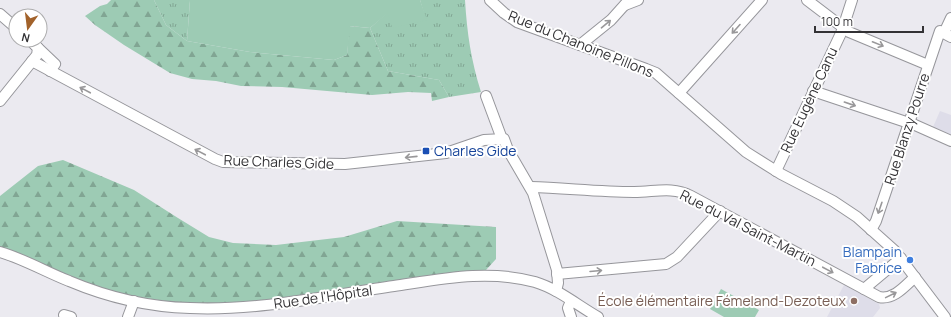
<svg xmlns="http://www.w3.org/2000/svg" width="951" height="317" font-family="Manrope,sans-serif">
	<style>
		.built { fill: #dedde9 }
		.grass { fill: url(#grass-tufts) }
		.forest { fill: url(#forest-firs) }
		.green { fill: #9dcbb4 }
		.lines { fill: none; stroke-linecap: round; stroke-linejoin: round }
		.minor-casing { stroke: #96969b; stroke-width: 12 }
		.minor { stroke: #fff; stroke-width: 10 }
		.oneway { stroke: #99989a }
		.transit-dot { fill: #1a4fb4; stroke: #fff; stroke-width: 1.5 }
		.shop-dot { fill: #3f7fe0; stroke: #fff; stroke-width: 1.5 }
		.education-dot { fill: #8d6e63; stroke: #fff; stroke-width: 1.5 }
		.labels { text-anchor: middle; stroke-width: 4; stroke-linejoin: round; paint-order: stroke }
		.street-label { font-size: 14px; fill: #333235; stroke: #fff }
		.transit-label { font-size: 14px; fill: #164399; stroke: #fff; text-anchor: start }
		.shop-label { font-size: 14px; fill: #366cbe; stroke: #fff; text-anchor: end }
		.education-label { font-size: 14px; fill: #785e54; stroke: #fff; text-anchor: end }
	</style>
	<defs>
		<pattern id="grass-tufts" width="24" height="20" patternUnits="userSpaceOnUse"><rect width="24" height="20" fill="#9dcbb4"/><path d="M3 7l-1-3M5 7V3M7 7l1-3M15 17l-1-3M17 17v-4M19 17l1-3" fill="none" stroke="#81a593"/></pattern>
		<pattern id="forest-firs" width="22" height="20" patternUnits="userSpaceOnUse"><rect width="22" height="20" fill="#9dcbb4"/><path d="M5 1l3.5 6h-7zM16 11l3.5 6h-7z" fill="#81a593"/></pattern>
	</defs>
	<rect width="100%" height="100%" fill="#ebeaf0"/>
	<g class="built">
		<path d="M940 111 951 115V135L933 127Z"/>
		<path d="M844 285 879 304 880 308 873 317H827Z"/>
	</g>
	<g class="grass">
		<path d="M154 0H190L187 41 166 25Z"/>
		<path d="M420 0H465C467 33 471 60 481 92L449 97 439 80 388 71 370 28 388 12 426 20Z"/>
	</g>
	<g class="forest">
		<path d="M111 0H154L166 25 187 41 250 52 334 60 347 55 349 26 370 28 388 71 439 80 449 97 432 101 431 93 408 92 372 95 282 87 241 86 216 81 192 79 170 73 124 45 95 25 85 16 100 6 107 4Z"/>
		<path d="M63 160 134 190 178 218 209 237 233 243 276 245 344 237 397 221 496 227V259L486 270 437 275 308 295 236 303H179L145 298 104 290 0 247V196L38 166Z"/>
	</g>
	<g class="green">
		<path d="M190 0H420L427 20 392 28 388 13 370 28 350 26 347 55 334 60 250 52 187 41Z"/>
		<path d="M721 289 759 310 755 317H724L710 309Z"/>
	</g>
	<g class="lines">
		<defs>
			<g id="minor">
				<path d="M490 0 504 13 517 22 646 69 656 73 746 152 781 174 833 201 857 217 895 251 945 317"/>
				<path d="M807 0 849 32 928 65"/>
				<path d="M625 5 638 0"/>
				<path d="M0 14 16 28"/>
				<path d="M944 33 951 18"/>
				<path d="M35 45 55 64 50 71"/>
				<path d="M580 45 611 20 629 0"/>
				<path d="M32 61 215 159 223 162 345 164 446 153 484 140 504 139 508 150 533 193 557 270 558 283 556 291"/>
				<path d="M813 91 915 125 951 141"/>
				<path d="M679 93 762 0"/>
				<path d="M486 96 502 139"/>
				<path d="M0 101 37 55 38 48 30 40"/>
				<path d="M776 171 842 31 852 0"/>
				<path d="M531 187C565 188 600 192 634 192 655 192 672 186 691 196L879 297C894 300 905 286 915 277"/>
				<path d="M871 230 876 221 940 31 951 37"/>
				<path d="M0 252C24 259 46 272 69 281 107 297 149 307 190 308 258 311 326 296 394 286 441 279 488 269 535 282 558 289 577 305 598 317"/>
				<path d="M557 274 666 264 677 257 720 211"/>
				<path d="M864 289 901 258"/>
				<path d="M64 315 71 317"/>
				<path d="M128 317 134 301"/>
				<path d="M571 317 568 308 571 301"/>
			</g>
		</defs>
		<use href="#minor" class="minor-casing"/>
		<use href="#minor" class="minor"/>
	</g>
	<defs><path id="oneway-shaft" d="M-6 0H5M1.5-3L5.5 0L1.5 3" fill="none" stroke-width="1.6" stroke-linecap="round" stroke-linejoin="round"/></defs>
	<g class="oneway">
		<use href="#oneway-shaft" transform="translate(606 24) rotate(-40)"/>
		<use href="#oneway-shaft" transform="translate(736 29) rotate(132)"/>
		<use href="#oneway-shaft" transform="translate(878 44) rotate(22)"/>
		<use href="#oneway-shaft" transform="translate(85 90) rotate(-152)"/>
		<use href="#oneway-shaft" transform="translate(850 104) rotate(19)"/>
		<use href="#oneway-shaft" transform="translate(200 152) rotate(-152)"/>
		<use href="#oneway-shaft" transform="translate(411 157) rotate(174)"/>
		<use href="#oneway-shaft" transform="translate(880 208) rotate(109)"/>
		<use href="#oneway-shaft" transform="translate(828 270) rotate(28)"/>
		<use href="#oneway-shaft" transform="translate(596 271) rotate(-5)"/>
		<use href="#oneway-shaft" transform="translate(891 295) rotate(-26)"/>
	</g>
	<rect class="transit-dot" x="422" y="147" width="8" height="8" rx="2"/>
	<circle class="shop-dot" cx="910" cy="260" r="4"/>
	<circle class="education-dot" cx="854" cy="301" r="4"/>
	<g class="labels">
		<g class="street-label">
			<text transform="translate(581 44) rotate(22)" y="5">Rue du Chanoine Pillons</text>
			<text transform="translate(809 100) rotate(-65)" y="5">Rue Eugène Canu</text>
			<text transform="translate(907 129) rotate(-72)" y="5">Rue Blanzy Pourre</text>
			<text transform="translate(279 162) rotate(2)" y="5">Rue Charles Gide</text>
			<text transform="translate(748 228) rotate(27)" y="5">Rue du Val Saint-Martin</text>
			<text transform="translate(323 297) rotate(-8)" y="5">Rue de l'Hôpital</text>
		</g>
		<g class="transit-label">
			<text x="434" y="156">Charles Gide</text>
		</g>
		<g class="shop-label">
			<text x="902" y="257">Blampain<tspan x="902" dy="16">Fabrice</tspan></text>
		</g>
		<g class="education-label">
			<text x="846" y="306">École élémentaire Fémeland-Dezoteux</text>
		</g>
	</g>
	<g transform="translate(28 28) rotate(194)"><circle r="19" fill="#ffffff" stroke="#adadae"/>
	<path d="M0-3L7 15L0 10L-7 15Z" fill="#a2622b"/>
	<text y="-6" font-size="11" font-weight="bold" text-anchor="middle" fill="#333235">N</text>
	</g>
	<path d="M815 26v6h108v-6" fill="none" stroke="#333235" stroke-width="2"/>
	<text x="821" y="26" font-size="12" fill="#333235" stroke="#ffffff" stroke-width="3" paint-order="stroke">100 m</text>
</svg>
